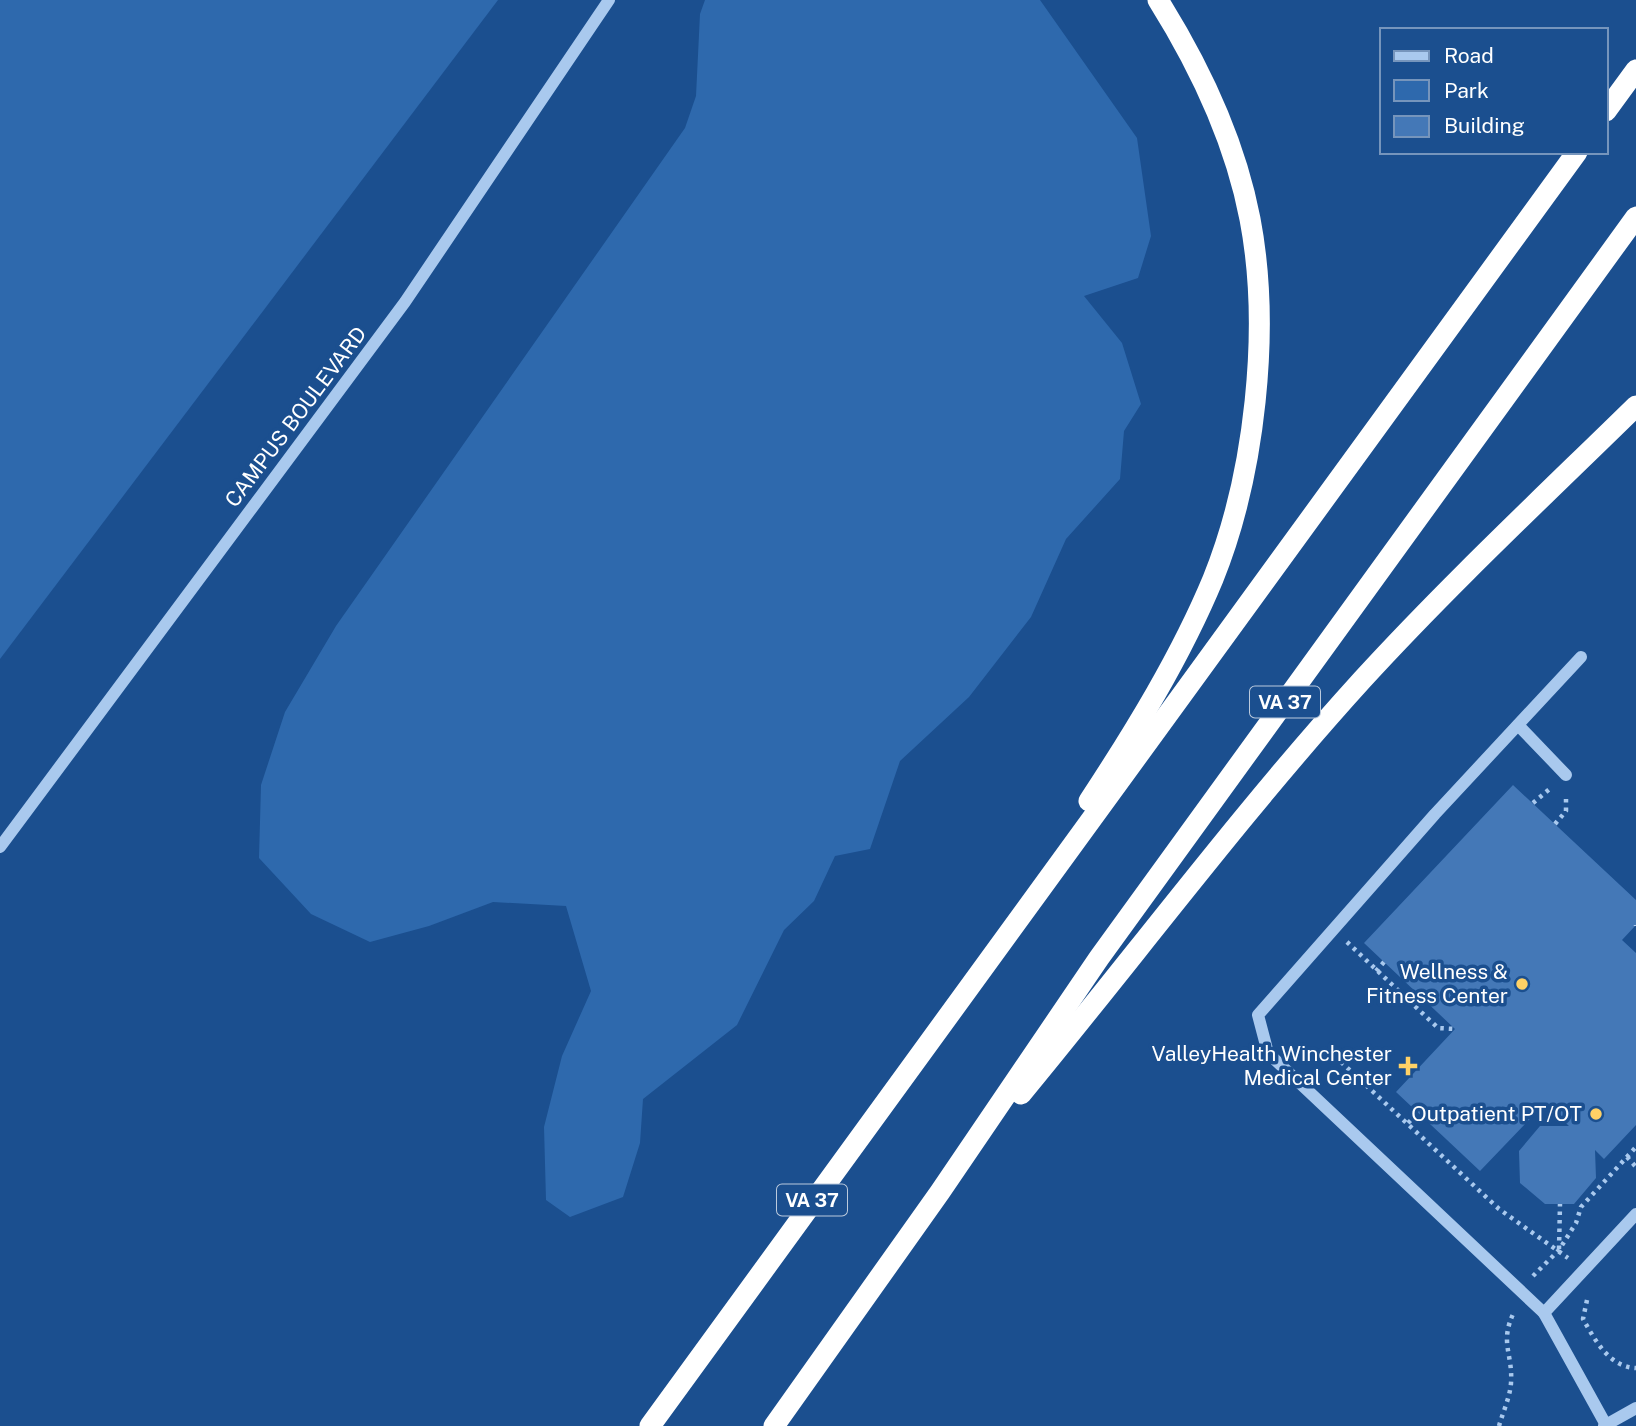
<svg xmlns="http://www.w3.org/2000/svg" width="1636" height="1426" font-family="'Public Sans',sans-serif">
	<style>
		.green { fill: #2e69ad }
		.building { fill: #4478b7 }
		.lines { fill: none; stroke-linecap: round; stroke-linejoin: round }
		.path { stroke: #a9c9ee; stroke-width: 4.5; stroke-dasharray: 3.5 5; stroke-linecap: butt }
		.minor { stroke: #a9c9ee; stroke-width: 12 }
		.highway { stroke: #fff; stroke-width: 21 }
		.poi-dot { fill: #ffd166; stroke: #1b4f8f; stroke-width: 2.5 }
		.labels { text-anchor: middle; stroke-width: 7; stroke-linejoin: round; paint-order: stroke }
		.shield { fill: #1b4f8f; stroke: #bbcadd; stroke-width: 2 }
		.shield-label { font-size: 19px; font-weight: bold; fill: #fff }
		.street-label { font-size: 21px; fill: #fff; stroke: #1b4f8f }
		.poi-label { font-size: 21px; fill: #fff; stroke: #1b4f8f; text-anchor: end }
	</style>
	<rect width="100%" height="100%" fill="#1b4f8f"/>
	<g class="green">
		<path d="M0 0H498L0 659Z"/>
		<path d="M705 0H1040L1137 138 1151 236 1138 278 1084 296 1122 343 1141 404 1124 431 1120 479 1066 539 1031 617 969 697 900 761 870 849 835 856 814 901 784 930 737 1025 643 1099 640 1143 623 1197 570 1217 546 1200 544 1127 562 1056 591 991 566 906 493 902 429 926 370 942 311 914 259 858 261 785 285 712 336 626 685 128 696 96 700 14Z"/>
	</g>
	<path class="building" d="M1513 785 1636 900V925L1622 940 1636 953V1125L1604 1159 1595 1150 1596 1178 1574 1204H1545L1520 1183 1519 1151 1540 1126H1569L1545 1103 1480 1171 1396 1092 1455 1029 1364 943Z"/>
	<g class="lines">
		<g class="path">
			<path d="M1533 803 1552 787"/>
			<path d="M1555 824 1566 811V794"/>
			<path d="M1636 925V926"/>
			<path d="M1347 942 1438 1028 1455 1029"/>
			<path d="M1376 971 1384 962"/>
			<path d="M1341 1062 1499 1209 1568 1258"/>
			<path d="M1408 1123 1418 1113"/>
			<path d="M1627 1157 1636 1167"/>
			<path d="M1559 1249 1560 1204"/>
			<path d="M1533 1276 1559 1250 1576 1223 1581 1207 1636 1147"/>
			<path d="M1587 1300 1583 1319C1595 1340 1609 1367 1636 1368"/>
			<path d="M1499 1426C1503 1412 1510 1397 1511 1383 1513 1353 1499 1343 1514 1312"/>
		</g>
		<g class="minor">
			<path d="M1581 657 1435 814 1258 1015 1268 1053 1544 1313 1606 1425"/>
			<path d="M1518 725 1566 775"/>
			<path d="M0 847 405 302 609 0"/>
			<path d="M1544 1313 1636 1214"/>
			<path d="M1604 1426 1636 1408"/>
		</g>
		<g class="highway">
			<path d="M1606 111 1636 70"/>
			<path d="M1089 801C1135 731 1181 656 1213 579 1255 475 1271 329 1250 219 1235 141 1200 67 1158 0"/>
			<path d="M1021 1094C1135 956 1242 812 1362 680 1449 585 1544 496 1636 406"/>
			<path d="M650 1426 1577 152"/>
			<path d="M774 1426 940 1192 1099 958 1636 217"/>
		</g>
	</g>
	<g class="poi-dot">
		<circle cx="1522" cy="984" r="7"/>
		<path d="M1404.5 1055.5h7v7h7v7h-7v7h-7v-7h-7v-7h7z"/>
		<circle cx="1596" cy="1114" r="7"/>
	</g>
	<g class="labels">
		<g class="shield">
			<rect x="1250" y="686.5" width="70" height="31" rx="5"/>
			<rect x="777" y="1184.5" width="70" height="31" rx="5"/>
		</g>
		<g class="shield-label">
			<text x="1285" y="709">VA 37</text>
			<text x="812" y="1207">VA 37</text>
		</g>
		<g class="street-label">
			<text transform="translate(296 417) rotate(-53)" y="7">CAMPUS BOULEVARD</text>
		</g>
		<g class="poi-label">
			<text x="1508" y="979">Wellness &amp;<tspan x="1508" dy="24">Fitness Center</tspan></text>
			<text x="1392" y="1061">ValleyHealth Winchester<tspan x="1392" dy="24">Medical Center</tspan></text>
			<text x="1582" y="1121">Outpatient PT/OT</text>
		</g>
	</g>
	<rect x="1380" y="28" width="228" height="126" fill="#1b4f8f" stroke="#7695bc" stroke-width="2"/>
	<rect x="1394" y="51" width="35" height="10" fill="#a9c9ee" stroke="#7695bc" stroke-width="2"/>
	<text x="1444" y="63" font-size="21" fill="#ffffff">Road</text>
	<rect x="1394" y="80" width="35" height="21" fill="#2e69ad" stroke="#7695bc" stroke-width="2"/>
	<text x="1444" y="98" font-size="21" fill="#ffffff">Park</text>
	<rect x="1394" y="116" width="35" height="21" fill="#4478b7" stroke="#7695bc" stroke-width="2"/>
	<text x="1444" y="133" font-size="21" fill="#ffffff">Building</text>
</svg>
